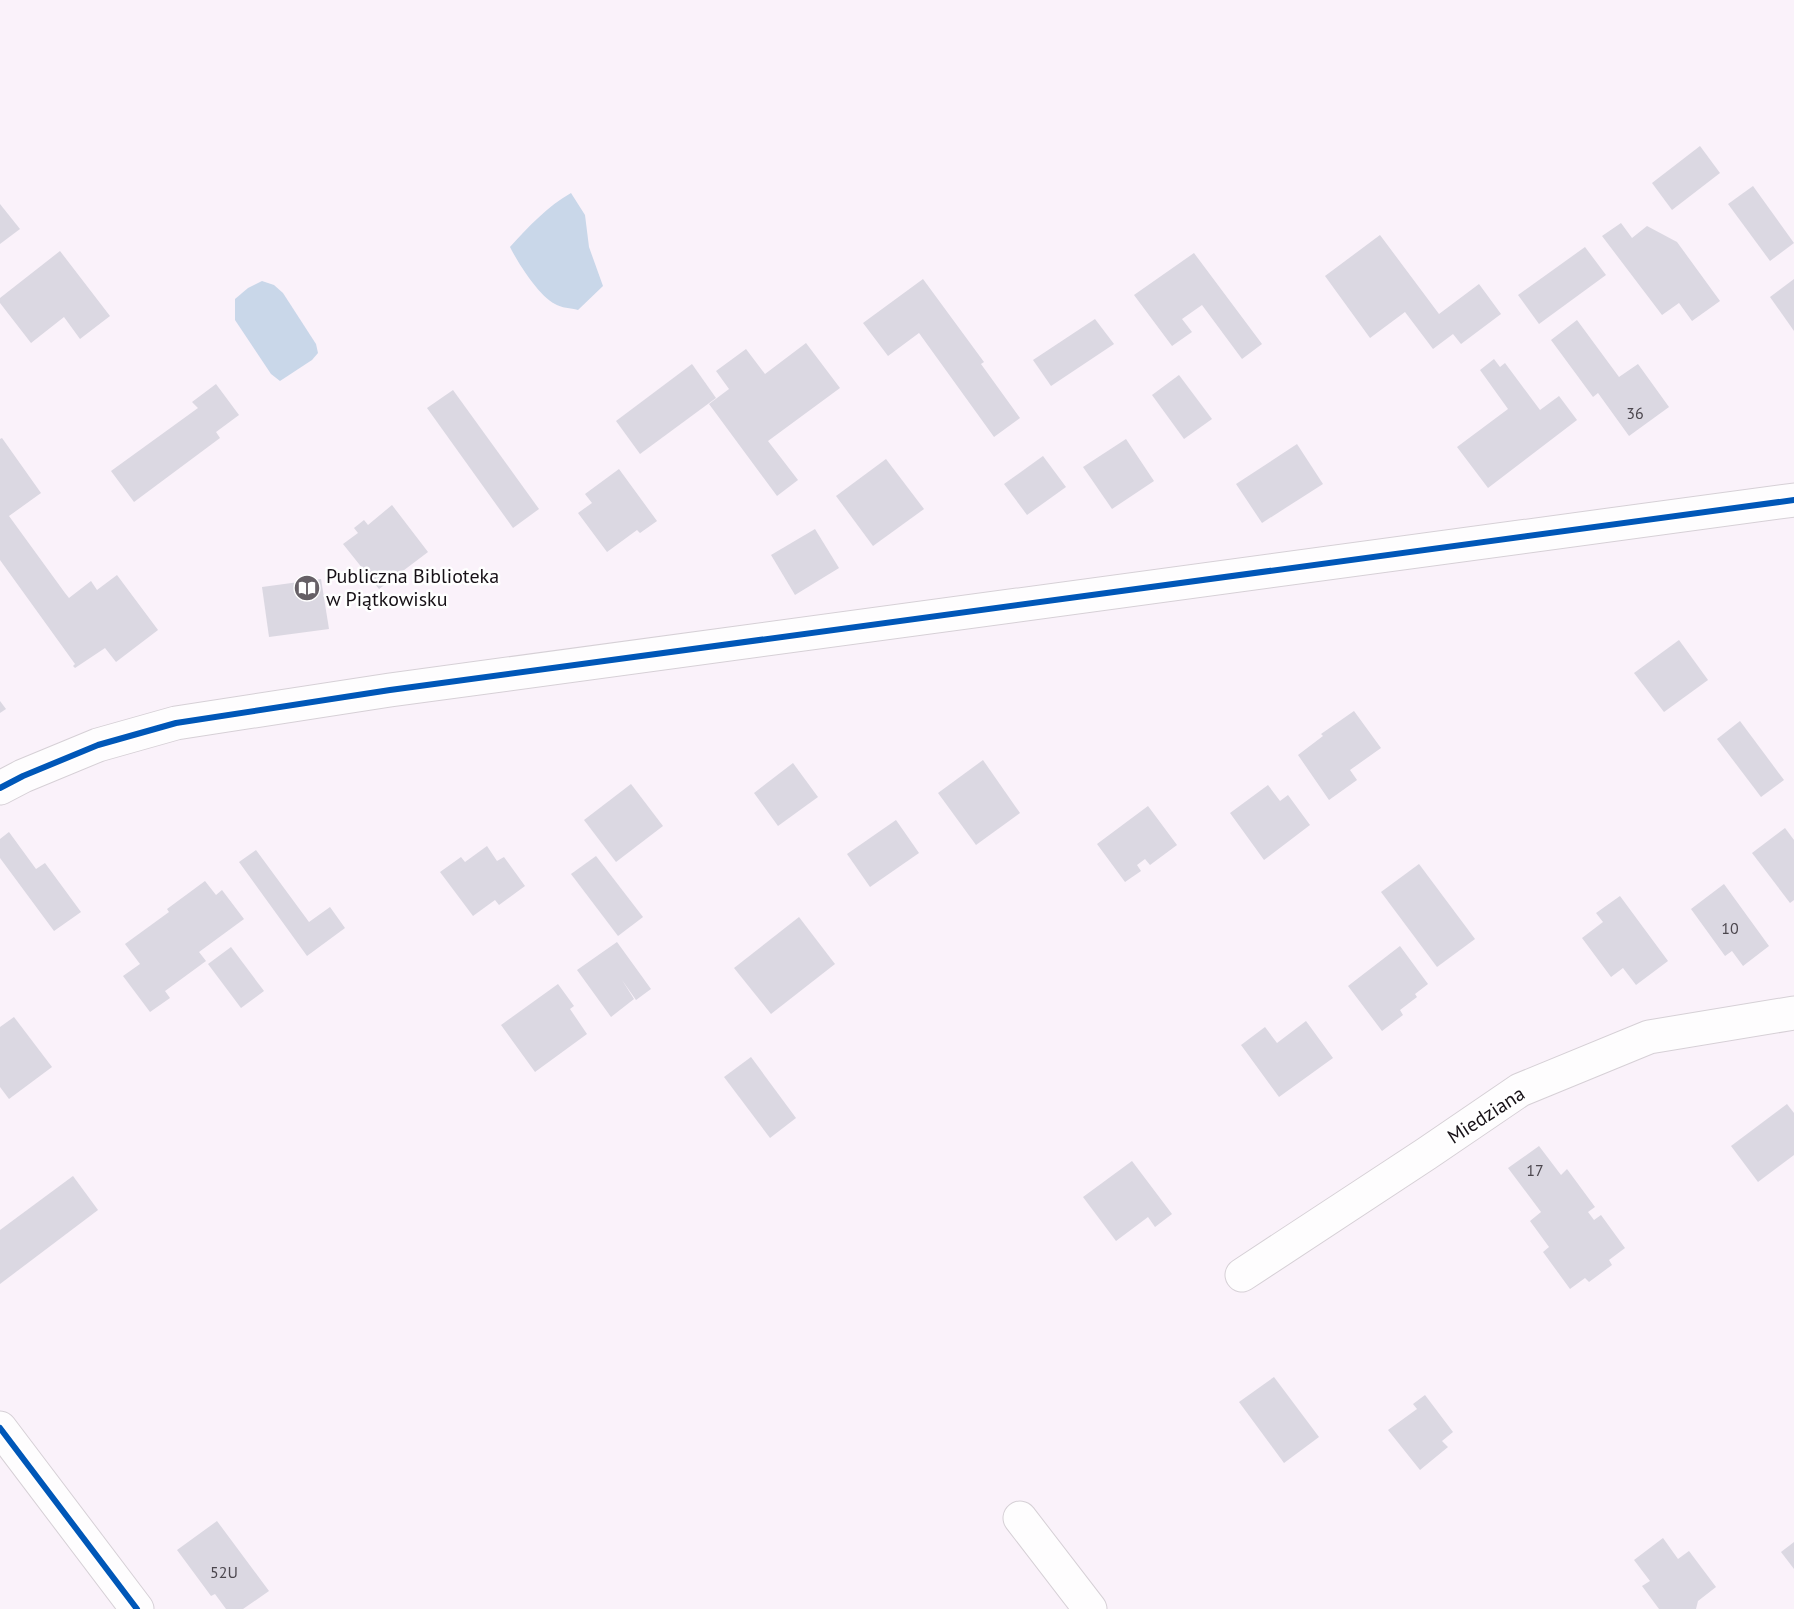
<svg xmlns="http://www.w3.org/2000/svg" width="1794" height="1609" font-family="'PT Sans',sans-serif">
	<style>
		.water { fill: #c9d7e9 }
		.building { fill: #dbd8e2 }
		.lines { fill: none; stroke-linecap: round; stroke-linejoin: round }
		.minor-casing { stroke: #d6d0d6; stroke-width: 35 }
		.minor { stroke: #fefdfe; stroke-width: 33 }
		.cycleway-casing { stroke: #fff; stroke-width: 10 }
		.cycleway { stroke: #0057b8; stroke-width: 6 }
		.labels { text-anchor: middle; stroke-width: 5; stroke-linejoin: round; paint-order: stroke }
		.number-label { font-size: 16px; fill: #4b464d }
		.poi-label { font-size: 20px; fill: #171117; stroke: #fff; text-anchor: start }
		.street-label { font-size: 20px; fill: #171117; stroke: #fff }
	</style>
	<rect width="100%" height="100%" fill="#faf2fa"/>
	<g class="water">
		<path d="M571 193 585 215 589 247 603 286 578 310C571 308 561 308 555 304 539 296 518 263 510 247 528 227 548 206 571 193Z"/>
		<path d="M262 281 274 285 283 293 316 344 318 353 312 360 280 381 271 374 235 320V299L248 288Z"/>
	</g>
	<g class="building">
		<path d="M1700 146 1720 173 1672 210 1652 183Z"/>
		<path d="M1753 186 1794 243 1770 261 1728 204Z"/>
		<path d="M0 204 20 229 0 244Z"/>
		<path d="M1621 223 1632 238 1647 226 1677 242 1720 301 1692 321 1679 303 1662 315 1602 236Z"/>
		<path d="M1380 235 1439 314 1479 284 1501 314 1461 344 1453 334 1433 349 1405 312 1370 338 1325 276Z"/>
		<path d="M1585 247 1606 275 1539 324 1518 295Z"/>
		<path d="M60 251 110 316 80 339 64 317 31 343 0 303V298Z"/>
		<path d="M1194 253 1262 344 1242 359 1202 305 1182 319 1192 332 1172 346 1134 295Z"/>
		<path d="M923 279 984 362 981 364 1020 418 994 437 919 333 888 356 863 323Z"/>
		<path d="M1794 279V331L1770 297Z"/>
		<path d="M1095 319 1114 344 1051 386 1033 360Z"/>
		<path d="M1577 320 1619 377 1638 364 1669 407 1629 436 1598 393 1593 397 1551 340Z"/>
		<path d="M806 343 840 388 768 441 798 480 777 496 709 404 729 389 716 371 746 349 765 374Z"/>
		<path d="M1494 359 1500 367 1505 363 1540 410 1559 396 1577 420 1488 488 1457 447 1508 409 1480 370Z"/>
		<path d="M692 364 716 398 640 454 616 421Z"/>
		<path d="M1179 375 1212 419 1184 439 1152 395Z"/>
		<path d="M216 384 239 415 216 432 220 438 134 502 111 471 198 408 192 402Z"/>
		<path d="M453 390 539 509 513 528 427 408Z"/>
		<path d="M2 438 41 493 9 516 65 593 69 598 91 581 97 590 117 575 158 630 116 662 105 648 75 668 73 666 75 664 0 560V439Z"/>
		<path d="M1126 439 1154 481 1112 509 1083 467Z"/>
		<path d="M1297 444 1323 484 1262 523 1236 484Z"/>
		<path d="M1043 456 1066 487 1027 515 1004 484Z"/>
		<path d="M886 459 924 509 873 546 836 496Z"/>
		<path d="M619 469 657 521 640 533 637 530 607 552 578 513 592 503 585 494Z"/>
		<path d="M392 505 428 552 379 589 343 544 358 533 354 528 364 520 368 525Z"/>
		<path d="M815 529 839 568 795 595 771 555Z"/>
		<path d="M321 579 329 629 269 637 262 587Z"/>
		<path d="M1679 640 1708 680 1664 712 1634 673Z"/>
		<path d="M0 701 6 709 0 713Z"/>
		<path d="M1354 711 1381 748 1350 770 1357 780 1329 800 1298 755 1323 736 1321 734Z"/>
		<path d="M1740 721 1784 780 1761 797 1717 739Z"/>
		<path d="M983 760 1020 813 976 845 938 793Z"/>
		<path d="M793 763 818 797 778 826 754 793Z"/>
		<path d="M631 784 663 826 616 862 584 820Z"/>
		<path d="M1268 785 1280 801 1288 795 1310 825 1264 860 1230 813Z"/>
		<path d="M1148 806 1177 845 1150 865 1145 859 1137 865 1141 871 1125 882 1097 844Z"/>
		<path d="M896 820 919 853 870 887 847 854Z"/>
		<path d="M1785 828 1794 840V900L1790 903 1752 853Z"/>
		<path d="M9 832 36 869 45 863 81 912 54 931 0 858V839Z"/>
		<path d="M487 846 497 861 504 857 525 886 499 905 495 900 473 916 440 872 461 857 465 862Z"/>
		<path d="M256 850 309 922 330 907 345 928 307 956 239 862Z"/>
		<path d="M596 856 643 917 618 936 571 874Z"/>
		<path d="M1419 864 1475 939 1437 967 1381 892Z"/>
		<path d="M205 881 216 895 222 890 244 919 199 952 206 961 165 991 170 998 150 1012 123 976 140 964 125 944 169 912 167 909Z"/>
		<path d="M1724 884 1769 946 1743 966 1732 951 1725 956 1691 909Z"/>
		<path d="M1620 896 1668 961 1636 985 1623 968 1611 977 1582 938 1603 922 1596 913Z"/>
		<path d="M799 917 835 964 771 1014 734 968Z"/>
		<path d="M617 942 651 989 636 1000 622 980 634 999 611 1017 577 970Z"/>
		<path d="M1400 946 1428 984 1415 994 1417 997 1400 1010 1403 1015 1382 1031 1348 986Z"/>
		<path d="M231 947 264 991 241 1008 208 964Z"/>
		<path d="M558 984 574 1006 570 1009 587 1034 535 1072 501 1025Z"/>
		<path d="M14 1017 52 1067 9 1099 0 1087V1027Z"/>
		<path d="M1306 1021 1333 1058 1279 1097 1241 1045 1265 1027 1277 1043Z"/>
		<path d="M751 1057 796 1118 770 1138 724 1077Z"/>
		<path d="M1787 1104 1794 1113V1155L1758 1182 1731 1146Z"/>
		<path d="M1539 1146 1561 1175 1567 1169 1595 1207 1588 1212 1594 1220 1601 1215 1625 1248 1609 1260 1612 1265 1589 1282 1585 1278 1570 1289 1543 1252 1549 1247 1530 1221 1541 1212 1508 1168Z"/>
		<path d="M1132 1161 1172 1214 1155 1227 1148 1217 1116 1241 1083 1197Z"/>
		<path d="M73 1176 98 1210 0 1284V1230Z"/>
		<path d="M1274 1377 1319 1437 1284 1463 1239 1402Z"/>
		<path d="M1425 1395 1453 1432 1442 1441 1448 1447 1420 1470 1388 1430 1417 1409 1413 1404Z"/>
		<path d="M217 1521 269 1591 243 1609H226L215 1594 211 1596 177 1550Z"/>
		<path d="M1663 1538 1678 1559 1689 1551 1716 1587 1698 1601 1696 1609H1659L1642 1586 1650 1581 1634 1560Z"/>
		<path d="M1794 1542V1569L1781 1552Z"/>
	</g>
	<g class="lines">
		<defs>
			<g id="minor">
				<path d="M0 788 23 776 98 745 176 723 390 690 1794 500"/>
				<path d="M1242 1275 1426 1154 1520 1090 1649 1037 1794 1013"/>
				<path d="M0 1428 137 1609"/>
				<path d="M1020 1518 1090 1609"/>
			</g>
		</defs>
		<use href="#minor" class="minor-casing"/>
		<use href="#minor" class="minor"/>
		<defs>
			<g id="cycleway">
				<path d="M0 788 23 776 98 745 176 723 390 690 1794 500"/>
				<path d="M0 1428 137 1609"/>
			</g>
		</defs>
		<use href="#cycleway" class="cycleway-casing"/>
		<use href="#cycleway" class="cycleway"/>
	</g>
	<defs>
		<symbol id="library-disc" viewBox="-11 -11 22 22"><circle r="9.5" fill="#666066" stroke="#fff"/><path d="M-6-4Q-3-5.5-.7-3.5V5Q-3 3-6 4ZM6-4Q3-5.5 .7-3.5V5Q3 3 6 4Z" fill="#fff"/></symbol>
	</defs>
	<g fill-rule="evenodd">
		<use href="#library-disc" x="292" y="573" width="30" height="30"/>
	</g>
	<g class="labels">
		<g class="number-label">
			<text x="1635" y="419">36</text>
			<text x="1730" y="934">10</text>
			<text x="1535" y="1176">17</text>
			<text x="224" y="1578">52U</text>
		</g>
		<g class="poi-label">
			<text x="326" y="583">Publiczna Biblioteka<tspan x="326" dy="23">w Piątkowisku</tspan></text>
		</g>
		<g class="street-label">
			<text transform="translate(1486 1115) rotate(-33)" y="7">Miedziana</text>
		</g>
	</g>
</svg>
